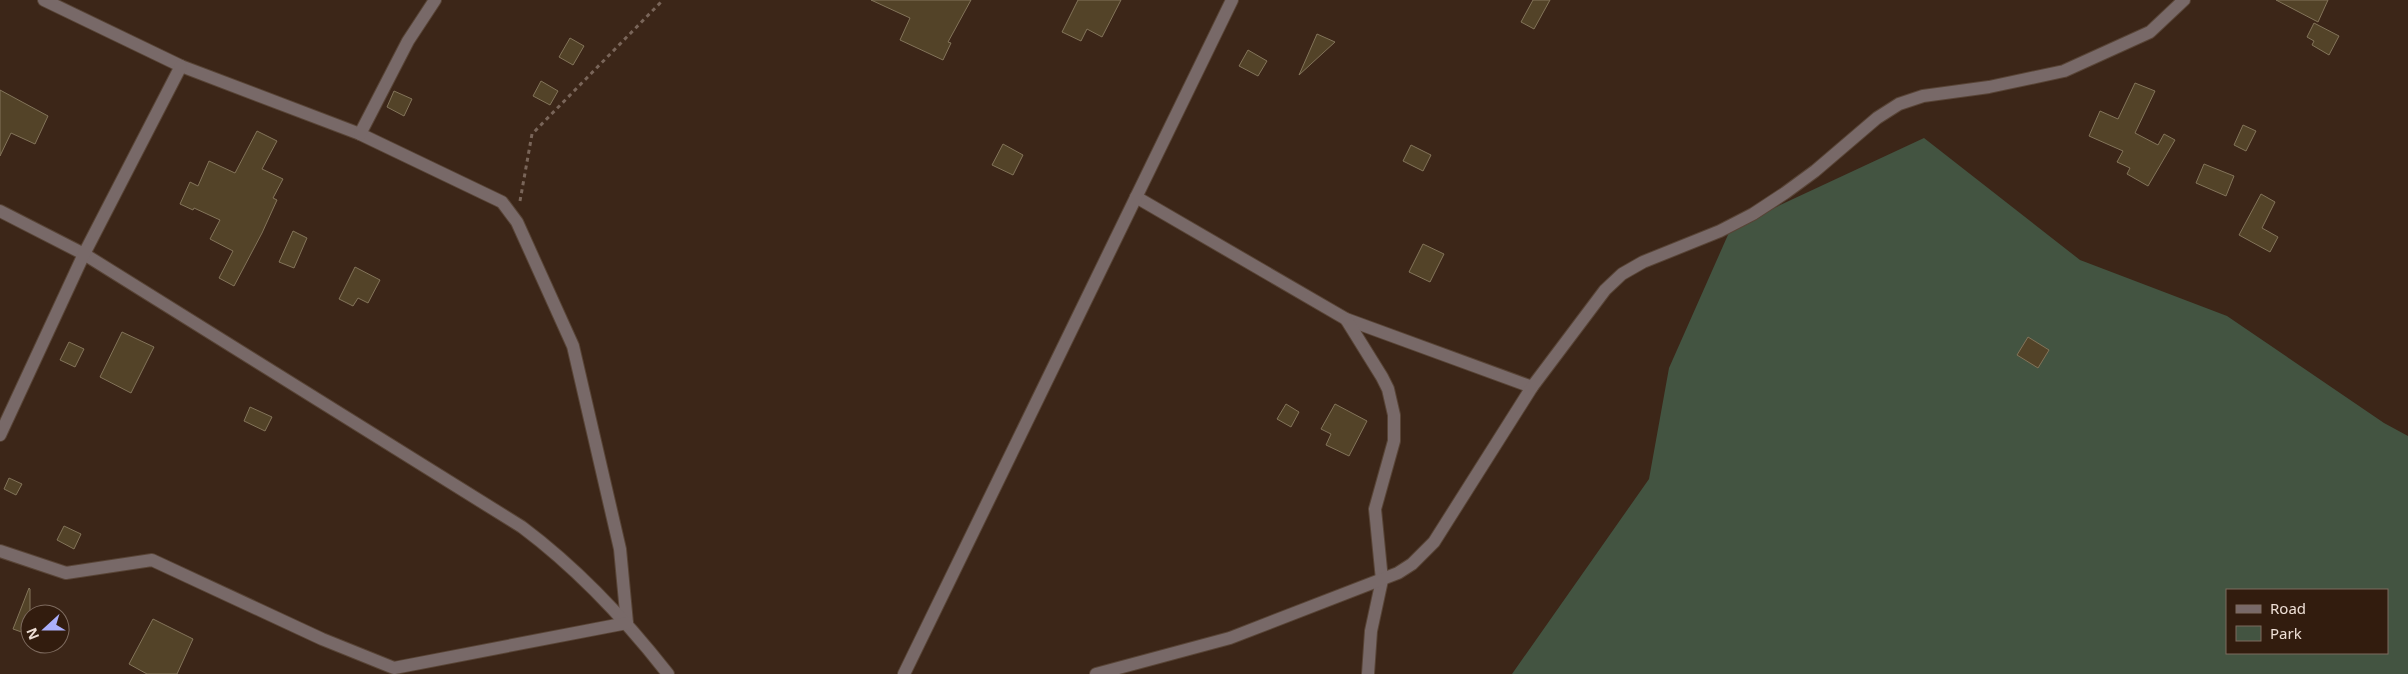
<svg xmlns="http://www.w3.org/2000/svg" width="2408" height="674" font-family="'Noto Sans',sans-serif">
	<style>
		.green { fill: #435441; fill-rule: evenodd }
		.building { fill: #534328; stroke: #83745a }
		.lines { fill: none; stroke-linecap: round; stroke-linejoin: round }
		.minor-casing { stroke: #584436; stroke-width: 14 }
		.path { stroke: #796559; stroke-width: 3; stroke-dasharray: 4 4; stroke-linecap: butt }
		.minor { stroke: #786968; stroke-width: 12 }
	</style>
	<rect width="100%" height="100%" fill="#3c2618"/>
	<path class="green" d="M1924 138 2080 260 2227 316 2384 423 2408 436V674H1512L1649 479 1669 368 1731 228ZM2227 590H2387V653H2227Z"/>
	<g class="building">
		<path d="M871 0H971L948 42 951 43 943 60 900 40 910 18Z"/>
		<path d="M1078 0H1121L1102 37 1087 29 1081 41 1062 32Z"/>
		<path d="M1533 0H1550L1534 29 1521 22Z"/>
		<path d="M2276 0H2328L2318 22Z"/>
		<path d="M2314 23 2339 36 2329 55 2312 45 2314 41 2307 37Z"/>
		<path d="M1317 34 1335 42 1299 75Z"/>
		<path d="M570 38 584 46 573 65 559 57Z"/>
		<path d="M1248 50 1267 61 1258 76 1239 66Z"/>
		<path d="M541 81 558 91 550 105 533 96Z"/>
		<path d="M2135 83 2155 91 2135 133 2158 145 2164 134 2175 140 2148 186 2127 174 2130 168 2117 162 2123 151 2089 136 2100 111 2118 119Z"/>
		<path d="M0 90 48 116 35 144 11 133 0 156Z"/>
		<path d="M394 91 412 99 404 116 387 107Z"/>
		<path d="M2243 125 2256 131 2246 151 2234 145Z"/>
		<path d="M257 131 277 141 262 169 283 179 273 198 277 200 262 233 234 286 219 278 233 251 210 239 220 220 194 208 193 210 180 204 190 182 198 186 209 161 235 173Z"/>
		<path d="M1003 144 1023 155 1013 175 992 165Z"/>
		<path d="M1411 145 1431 155 1423 171 1403 161Z"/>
		<path d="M2204 164 2234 176 2226 196 2196 183Z"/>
		<path d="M2261 194 2275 202 2262 228 2278 237 2270 252 2239 235Z"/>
		<path d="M293 231 307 238 294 268 279 262Z"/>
		<path d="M1423 244 1444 254 1430 282 1409 272Z"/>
		<path d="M355 267 380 280 368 303 358 298 353 306 339 299Z"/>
		<path d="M122 332 154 347 131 393 100 377Z"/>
		<path d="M2028 337 2049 350 2038 368 2017 355Z"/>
		<path d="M69 342 84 349 75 367 60 360Z"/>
		<path d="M1286 404 1299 412 1291 427 1277 419Z"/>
		<path d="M1335 404 1367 421 1349 456 1326 445 1331 434 1321 429Z"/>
		<path d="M250 407 272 417 265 431 244 421Z"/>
		<path d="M9 478 22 484 16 495 4 489Z"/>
		<path d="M64 526 81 534 74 549 57 540Z"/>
		<path d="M29 588 30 589V635L13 629Z"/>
		<path d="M153 619 193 639 177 674H147L129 664Z"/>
	</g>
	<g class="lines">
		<defs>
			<g id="minor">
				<path d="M44 0 181 66 360 134 502 202 517 222 573 346 620 549 627 623"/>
				<path d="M360 134 408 41 435 0"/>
				<path d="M1136 197 1346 319 1532 387"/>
				<path d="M0 211 84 254 522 527C578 569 625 619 668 674"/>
				<path d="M1346 319 1382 377 1388 389 1394 415V441L1375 509 1382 580 1371 631 1368 674"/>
				<path d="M0 435 84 254 181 66"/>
				<path d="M0 551 66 573 152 560 322 639 394 668 627 623"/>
				<path d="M904 674 1232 0"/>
				<path d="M1096 674 1230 638 1398 573 1412 564 1434 542 1532 387 1605 290 1622 274 1643 262 1720 231 1753 214 1785 193 1815 171 1877 118 1899 104 1923 96 1989 87 2064 71 2150 32 2184 0"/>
			</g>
		</defs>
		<use href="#minor" class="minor-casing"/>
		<path class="path" d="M520 201 532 134 663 0"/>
		<use href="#minor" class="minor"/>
	</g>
	<rect x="2226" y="589" width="162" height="65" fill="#321c0e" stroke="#7d6a5e"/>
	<rect x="2236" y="605" width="25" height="8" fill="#786968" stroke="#7d6a5e"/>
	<text x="2270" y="614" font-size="15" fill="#eedfd6">Road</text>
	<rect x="2236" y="626" width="25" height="15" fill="#435441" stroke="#7d6a5e"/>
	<text x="2270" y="639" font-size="15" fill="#eedfd6">Park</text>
	<g transform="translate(45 629) rotate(249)"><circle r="24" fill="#321c0e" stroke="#7d6a5e"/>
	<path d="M0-4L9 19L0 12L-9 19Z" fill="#abaffb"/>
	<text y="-8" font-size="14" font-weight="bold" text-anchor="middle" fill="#eedfd6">N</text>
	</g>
</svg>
